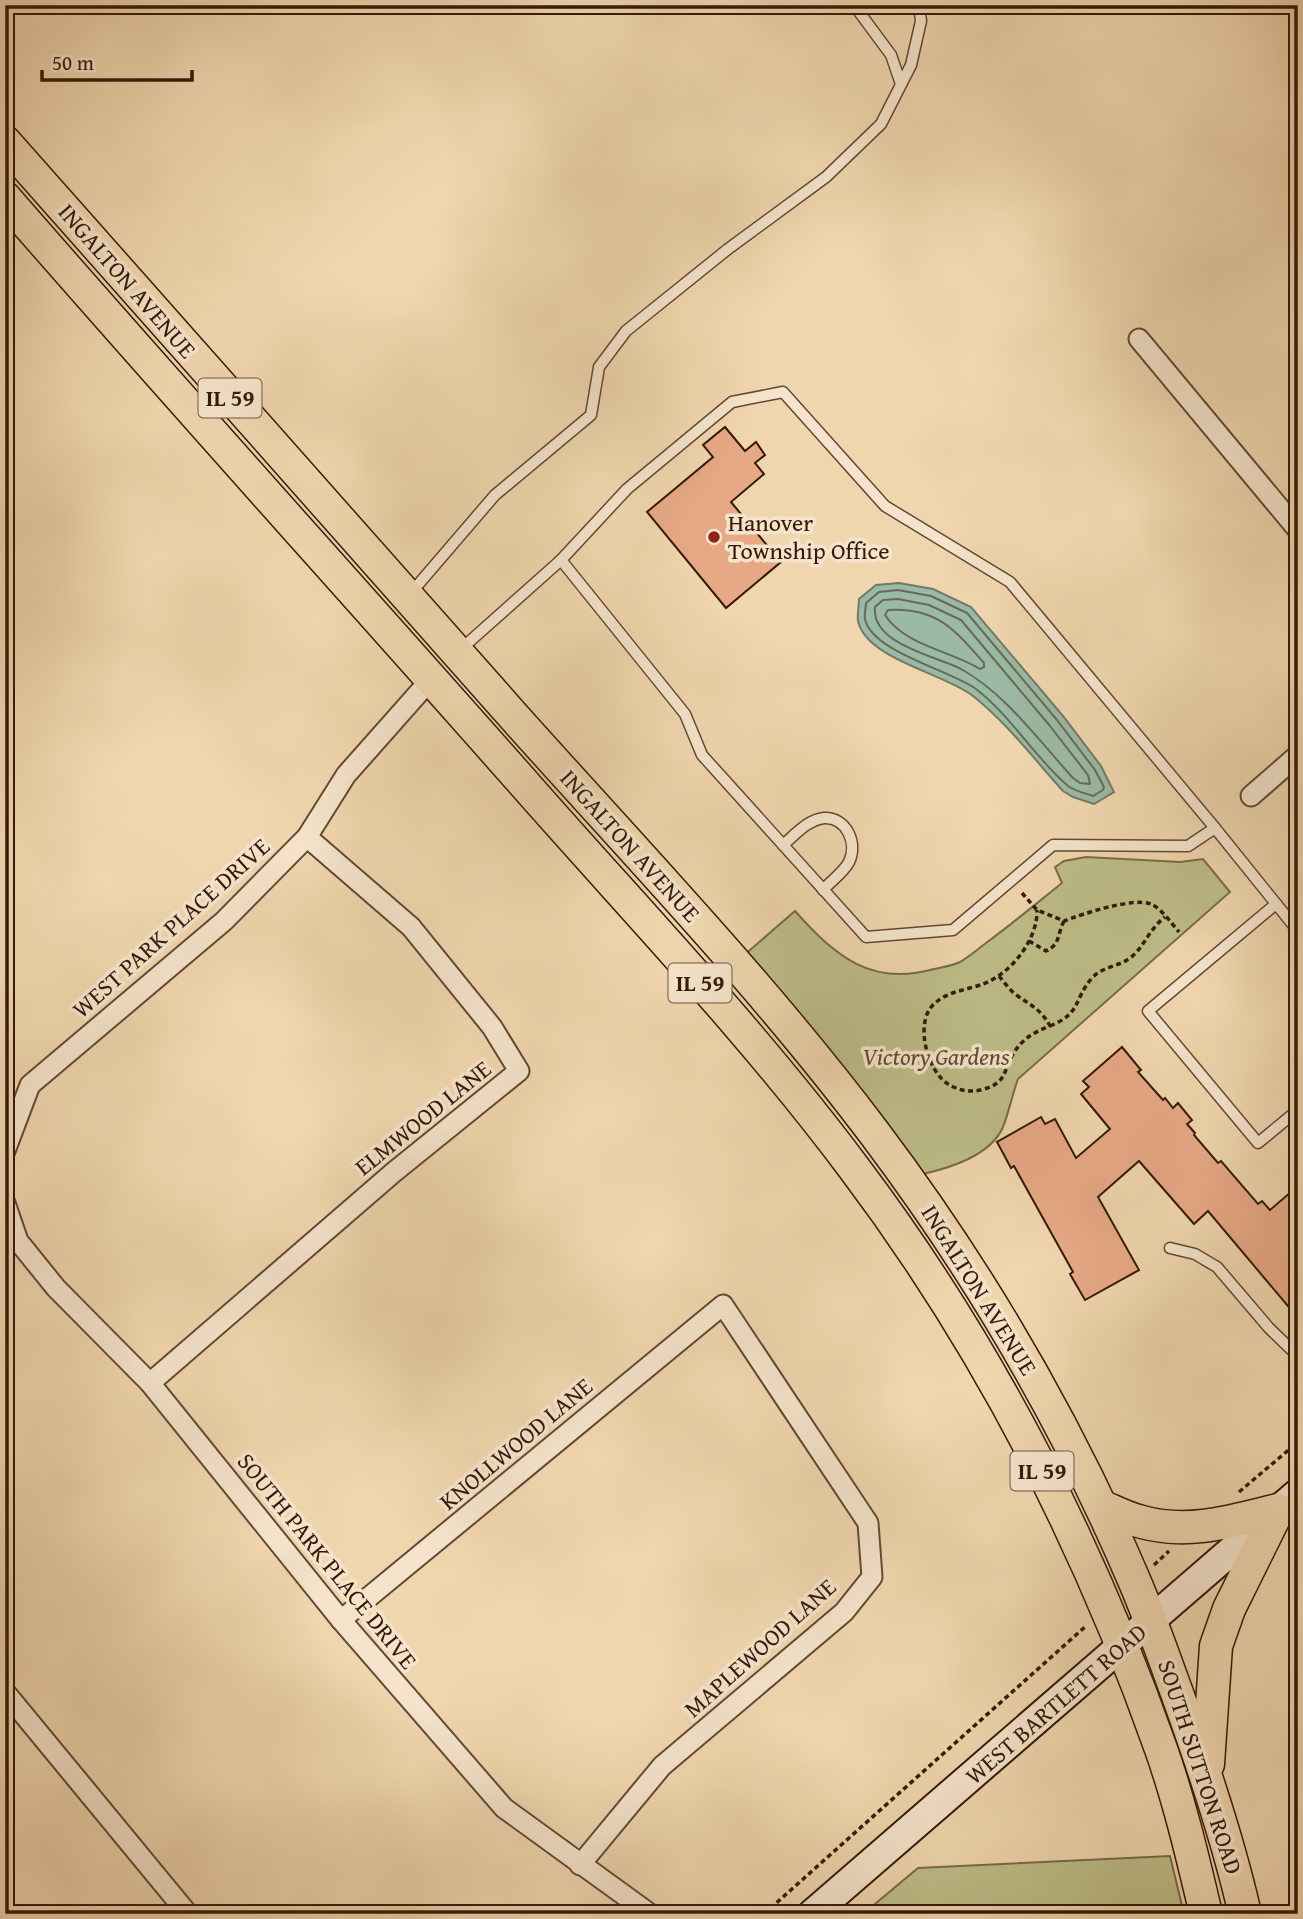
<svg xmlns="http://www.w3.org/2000/svg" width="1303" height="1919" font-family="'Gentium Book Plus',serif">
	<style>
		.green { fill: #bdbd88; stroke: #786b4a; stroke-width: 2 }
		.water { fill: #9bbaa5; stroke: #727a67; stroke-width: 2 }
		.lines { fill: none; stroke-linecap: round; stroke-linejoin: round }
		.shore { stroke: #686a58; stroke-width: 2 }
		.building { fill: #e7a985; stroke: #34190b; stroke-width: 2 }
		.lane-casing { stroke: #634834; stroke-width: 13 }
		.street-casing { stroke: #634834; stroke-width: 23 }
		.secondary-casing { stroke: #34190b; stroke-width: 32 }
		.primary-casing { stroke: #34190b; stroke-width: 35 }
		.path { stroke: #34190b; stroke-width: 3.5; stroke-dasharray: 5 3.5; stroke-linecap: butt }
		.lane { stroke: #f5e4cb; stroke-width: 10 }
		.street { stroke: #f5e4cb; stroke-width: 19 }
		.secondary { stroke: #f5e4cb; stroke-width: 28 }
		.primary { stroke: #f0d6af; stroke-width: 32 }
		.poi-dot { fill: #8f2418; stroke: #f5e4cb; stroke-width: 2.5 }
		.labels { text-anchor: middle; stroke-width: 7; stroke-linejoin: round; paint-order: stroke }
		.shield { fill: #f5e4cb; stroke: #6e5645; stroke-width: 2 }
		.shield-label { font-size: 23px; font-weight: bold; fill: #34190b }
		.street-label { font-size: 24px; fill: #34190b; stroke: #f5e4cb }
		.poi-label { font-size: 24px; fill: #34190b; stroke: #f5e4cb; text-anchor: start }
		.park-label { font-size: 24px; font-style: italic; fill: #5d4a30; stroke: #f5e4cb }
	</style>
	<rect width="100%" height="100%" fill="#f0d6af"/>
	<filter id="stains"><feTurbulence type="fractalNoise" baseFrequency=".00286" numOctaves="4"/><feColorMatrix values="0 0 0 0 .2 0 0 0 0 .09 0 0 0 0 .02 0 0 0 .5 -.17"/></filter>
	<radialGradient id="worn" r=".72"><stop offset=".6" stop-color="#630" stop-opacity="0"/><stop offset="1" stop-color="#630" stop-opacity=".3"/></radialGradient>
	<g class="green">
		<path d="M1086 857 1180 862 1203 859 1230 892 1018 1079C1012 1095 1009 1112 1003 1127 990 1157 947 1169 918 1175L742 957 795 911C835 956 871 987 934 969 942 967 952 966 960 962 969 957 978 949 986 943 1012 924 1037 903 1062 883L1055 867 1064 861Z"/>
		<path d="M1170 1856 1184 1914H863L918 1868Z"/>
	</g>
	<path class="water" d="M899 583 933 589 971 607 1063 716 1101 766 1114 792 1094 804 1073 797 1063 791C1034 759 1007 723 973 696 946 674 866 659 858 621 857 615 859 606 859 599L876 585Z"/>
	<g class="lines">
		<g class="shore">
			<path d="M898 590 931 596 967 613 1057 720 1095 770 1104 787 1103 790 1093 796C1084 793 1075 791 1068 786 1035 758 1011 716 976 689 950 670 872 652 865 619 864 614 866 608 866 603L879 592Z"/>
			<path d="M898 599 929 605 961 620 1050 726 1088 775 1090 784 1080 783 1073 778C1039 741 1006 694 961 669 936 656 871 644 875 607L883 600Z"/>
			<path d="M888 610C937 607 955 630 984 663V667L980 669C951 651 904 645 885 615Z"/>
		</g>
	</g>
	<g class="building">
		<path d="M725 427 745 451 756 442 765 455 755 463 764 474 731 502 781 562 726 608 647 512 713 457 703 445Z"/>
		<path d="M1122 1047 1141 1070 1138 1072 1163 1100 1165 1098 1173 1108 1178 1103 1192 1120 1187 1124 1195 1133 1194 1135 1218 1163 1221 1161 1258 1204 1262 1201 1270 1210 1298 1186V1318L1208 1211 1194 1224 1139 1161 1098 1197 1139 1270 1085 1300 1070 1274 1073 1272 1014 1166 1011 1168 997 1142 1041 1117 1045 1124 1055 1119 1076 1158 1110 1129 1081 1094 1089 1087 1083 1081Z"/>
	</g>
	<g class="lines">
		<defs>
			<g id="lane">
				<path d="M854 5 891 55 901 84"/>
				<path d="M561 560 627 489 732 402 783 392 885 506 1010 582 1215 828 1298 931"/>
				<path d="M410 594 495 495 591 415 599 367 626 331 728 249 826 177 881 124 911 65 921 21 919 5"/>
				<path d="M460 650 561 560 685 714 702 755 866 937 953 930 1053 845 1188 846 1215 828"/>
				<path d="M783 845C795 835 807 820 824 818 847 817 858 844 849 862 844 872 831 881 823 890"/>
				<path d="M1276 904 1148 1011 1258 1143 1298 1110"/>
				<path d="M1170 1248 1195 1254 1217 1267 1269 1328 1298 1356"/>
			</g>
			<g id="street">
				<path d="M1139 339 1298 530"/>
				<path d="M1251 796 1298 755"/>
				<path d="M5 1151 30 1085 224 921 307 837 346 775 431 679"/>
				<path d="M5 1203 18 1241 56 1288 150 1383 341 1620 504 1808 650 1914"/>
				<path d="M150 1383 394 1172 519 1071 492 1027 411 927 307 837"/>
				<path d="M341 1620 723 1305 868 1523 872 1577 844 1612 662 1766 580 1865"/>
				<path d="M5 1692 188 1914"/>
			</g>
			<path id="secondary" d="M812 1914 1298 1493"/>
			<g id="primary">
				<path d="M5 142C172 332 340 521 508 710 632 849 763 985 875 1134 979 1272 1066 1421 1134 1580 1150 1617 1163 1655 1177 1693 1203 1765 1228 1839 1245 1914"/>
				<path d="M5 198C178 397 354 591 528 788 638 913 754 1034 854 1168 986 1343 1088 1542 1161 1749 1180 1803 1193 1859 1206 1914"/>
				<path d="M1101 1506C1115 1512 1128 1519 1142 1522 1189 1535 1233 1521 1278 1510"/>
				<path d="M1208 1764 1216 1646 1229 1609 1278 1510"/>
			</g>
		</defs>
		<use href="#lane" class="lane-casing"/>
		<use href="#street" class="street-casing"/>
		<use href="#secondary" class="secondary-casing"/>
		<use href="#primary" class="primary-casing"/>
		<g class="path">
			<path d="M1022 893 1037 910 1064 921C1082 914 1133 897 1151 904 1162 909 1171 923 1179 932"/>
			<path d="M1029 941 1046 951C1061 944 1057 934 1064 921"/>
			<path d="M999 976C1004 982 1009 989 1015 994 1030 1005 1041 1009 1050 1026 1034 1032 1022 1039 1013 1054 1003 1070 1008 1082 984 1089 972 1093 959 1091 948 1084 927 1071 914 1022 934 1004 948 991 967 990 983 984 1011 974 1038 939 1037 910"/>
			<path d="M1050 1026C1082 1013 1073 1000 1092 978 1103 966 1118 967 1130 958 1144 948 1148 930 1165 917"/>
			<path d="M1239 1492 1298 1442"/>
			<path d="M1154 1565 1169 1551"/>
			<path d="M764 1914 1086 1626"/>
		</g>
		<use href="#lane" class="lane"/>
		<use href="#street" class="street"/>
		<use href="#secondary" class="secondary"/>
		<use href="#primary" class="primary"/>
	</g>
	<circle class="poi-dot" cx="714" cy="537" r="7"/>
	<g class="labels">
		<g class="shield">
			<rect x="198.5" y="378.5" width="63" height="39" rx="5"/>
			<rect x="668.5" y="963.5" width="63" height="39" rx="5"/>
			<rect x="1010.5" y="1451.5" width="63" height="39" rx="5"/>
		</g>
		<g class="shield-label">
			<text x="230" y="406">IL 59</text>
			<text x="700" y="991">IL 59</text>
			<text x="1042" y="1479">IL 59</text>
		</g>
		<g class="street-label">
			<text transform="translate(127 281) rotate(49)" y="8">INGALTON AVENUE</text>
			<text transform="translate(630 846) rotate(48)" y="8">INGALTON AVENUE</text>
			<text transform="translate(171 928) rotate(-42)" y="8">WEST PARK PLACE DRIVE</text>
			<text transform="translate(423 1118) rotate(-39)" y="8">ELMWOOD LANE</text>
			<text transform="translate(979 1290) rotate(58)" y="8">INGALTON AVENUE</text>
			<text transform="translate(516 1444) rotate(-40)" y="8">KNOLLWOOD LANE</text>
			<text transform="translate(327 1561) rotate(51)" y="8">SOUTH PARK PLACE DRIVE</text>
			<text transform="translate(760 1648) rotate(-42)" y="8">MAPLEWOOD LANE</text>
			<text transform="translate(1056 1704) rotate(-41)" y="8">WEST BARTLETT ROAD</text>
			<text transform="translate(1200 1767) rotate(72)" y="8">SOUTH SUTTON ROAD</text>
		</g>
		<g class="poi-label">
			<text x="728" y="531">Hanover<tspan x="728" dy="28">Township Office</tspan></text>
		</g>
		<g class="park-label">
			<text x="936" y="1065">Victory Gardens</text>
		</g>
	</g>
	<rect width="1303" height="1919" fill="none" stroke="#f0d6af" stroke-width="28"/>
	<rect x="7" y="7" width="1289" height="1905" fill="none" stroke="#34190b" stroke-width="3.5"/>
	<rect x="14" y="14" width="1275" height="1891" fill="none" stroke="#34190b" stroke-width="2"/>
	<path d="M42 70v10h150v-10" fill="none" stroke="#34190b" stroke-width="3.5"/>
	<text x="52" y="70" font-size="21" fill="#34190b" stroke="#f5e4cb" stroke-width="5" paint-order="stroke">50 m</text>
	<rect width="100%" height="100%" filter="url(#stains)"/>
	<rect width="100%" height="100%" fill="url(#worn)"/>
</svg>
